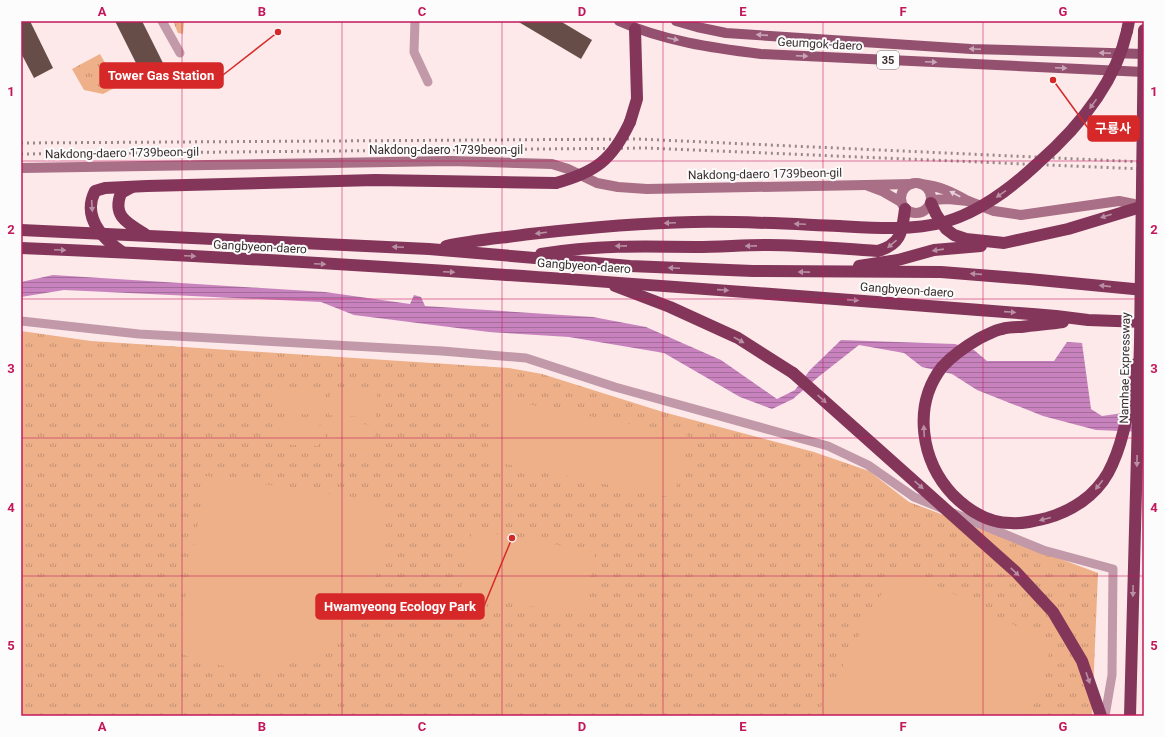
<svg xmlns="http://www.w3.org/2000/svg" width="1165" height="737" font-family="Roboto,'Noto Sans KR',sans-serif">
	<style>
		.grass { fill: url(#grass-tufts) }
		.garden { fill: #eeb088 }
		.water { fill: url(#water-rules) }
		.building { fill: #664d47 }
		.lines { fill: none; stroke-linecap: round; stroke-linejoin: round }
		.street { stroke: #c199a9; stroke-width: 9 }
		.secondary { stroke: #a86f87; stroke-width: 10 }
		.primary { stroke: #94516f; stroke-width: 10 }
		.highway { stroke: #83365a; stroke-width: 12 }
		.rail { stroke: #978889; stroke-width: 3; stroke-dasharray: 2 4; stroke-linecap: butt }
		.highway-bridge { stroke: #83365a; stroke-width: 12 }
		.oneway { fill: #c8a6b6 }
		.oneway2 { fill: #b98fa3 }
		.oneway3 { fill: #e3d2d9 }
		.grid { fill: none; stroke: #c2185b; stroke-width: 1; stroke-opacity: 0.55 }
		.labels { text-anchor: middle; stroke-width: 4; stroke-linejoin: round; paint-order: stroke }
		.shield { fill: #fcfcfc; stroke: #746b6c; stroke-width: 1 }
		.shield-label { font-size: 11px; font-weight: bold; fill: #392d2e }
		.street-label { font-size: 12px; fill: #392d2e; stroke: #fcfcfc }
		.leader { fill: none; stroke: #d62828; stroke-width: 1.5 }
		.callout-dot { fill: #d62828; stroke: #fcfcfc; stroke-width: 1.5 }
		.callout { fill: #d62828; stroke: #d62828; stroke-width: 1.5 }
		.callout-label { font-size: 13px; text-anchor: middle; font-weight: bold; fill: #fff }
		.neatline { fill: none; stroke: #c2185b; stroke-width: 1.5 }
		.grid-label { font-size: 13px; text-anchor: middle; font-weight: bold; fill: #c2185b }
	</style>
	<defs>
		<pattern id="grass-tufts" width="24" height="20" patternUnits="userSpaceOnUse"><rect width="24" height="20" fill="#eeb088"/><path d="M3 7l-1-3M5 7V3M7 7l1-3M15 17l-1-3M17 17v-4M19 17l1-3" fill="none" stroke="#c29070"/></pattern>
		<pattern id="water-rules" width="6" height="5" patternUnits="userSpaceOnUse"><rect width="6" height="5" fill="#c883be"/><path d="M0 2.5h6" fill="none" stroke="#a36c9b"/></pattern>
	</defs>
	<rect width="100%" height="100%" fill="#fde9ea"/>
	<g class="grass">
		<path d="M173 21H184L183 34 178 33Z"/>
		<path d="M100 54 118 86 103 94 84 90 72 69Z"/>
		<path d="M21 331 91 341 509 368 542 374 663 412 814 452 869 471 909 502 1098 573 1092 716H21Z"/>
	</g>
	<g class="garden">
		<path d="M276 388 323 390 321 415 275 413Z"/>
		<path d="M330 391 377 393 376 418 329 415Z"/>
		<path d="M497 398 687 435 674 498 485 460Z"/>
		<path d="M273 419 320 421 319 446 272 444Z"/>
		<path d="M328 422 375 425 374 449 327 447Z"/>
		<path d="M206 476 381 501 382 554 371 595 348 629 315 655 276 668H235L198 661 176 651Z"/>
		<path d="M472 529 595 552 583 616 460 593Z"/>
		<path d="M897 565 1051 644 1039 697 1026 716H816Z"/>
	</g>
	<path class="water" d="M53 275 325 292 410 304 414 295 421 297 425 306 593 317 646 327 721 360 777 399 795 390 810 370 841 340 955 344 974 350 987 361H1054L1067 342 1082 343 1091 409 1102 416 1144 410V432L1096 430 1043 416 977 390 952 374 922 367 904 353 859 345 817 378 793 399 772 409 740 397 664 353 569 337 489 332 354 315 321 302 64 290 21 297V282Z"/>
	<g class="building">
		<path d="M21 21H30L53 68 34 78 21 53Z"/>
		<path d="M115 21H142L164 65 142 75Z"/>
		<path d="M517 21H560L592 40 581 59Z"/>
	</g>
	<g class="lines">
		<g class="street">
			<path d="M162 21 180 53"/>
			<path d="M415 21 414 52 428 82"/>
			<path d="M21 321 139 334 442 351 526 358 615 387 828 446 868 465 914 497 941 508"/>
			<path d="M953 513 1043 550 1113 569 1112 675 1105 716"/>
		</g>
		<g class="secondary">
			<path d="M21 168 451 161 552 164 568 169 597 183 618 187 647 189 866 185"/>
			<circle cx="916" cy="198" r="15"/>
			<path d="M921 184C940 186 952 192 968 201L948 199 931 200"/>
			<path d="M968 201 994 211 1021 215 1119 201 1134 204"/>
			<path d="M901 202 882 191 866 185 911 184"/>
		</g>
		<g class="primary">
			<path d="M619 21C663 41 713 48 761 54L1144 72"/>
			<path d="M676 21 697 27 726 33 770 36 971 49 1144 54"/>
		</g>
		<g class="highway">
			<path d="M1127 31 1129 21"/>
			<path d="M630 122 637 99 635 29"/>
			<path d="M132 187 121 193C112 216 127 223 145 234"/>
			<path d="M931 203 936 214 946 229 954 235 966 239 1004 243 1068 229 1144 206"/>
			<path d="M21 230 429 249 630 266 753 271 941 272 1029 279 1144 290"/>
			<path d="M446 246C474 240 502 238 530 234 584 228 639 223 693 222 742 221 790 224 839 226"/>
			<path d="M21 248C366 262 711 289 1056 316L1088 320 1144 322"/>
			<path d="M122 252C102 238 82 217 95 191L105 188 147 186 375 180 556 183"/>
			<path d="M541 254C593 245 644 246 696 247 720 247 744 245 769 245 805 245 842 249 878 251 902 244 902 231 905 209"/>
			<path d="M859 266 898 260 934 250 981 246"/>
			<path d="M615 286 670 307 738 338 793 373"/>
			<path d="M1063 322C1049 324 1035 325 1021 327 1015 327 1008 327 1002 329 995 330 987 335 980 338 966 346 953 355 942 367 912 406 921 461 953 495 969 511 989 523 1011 523 1023 524 1035 521 1047 518 1072 511 1095 496 1108 473 1126 440 1129 400 1136 364"/>
		</g>
		<g class="rail">
			<path d="M21 143 638 139 1144 162"/>
			<path d="M21 154 646 148 1144 169"/>
		</g>
		<g class="highway-bridge">
			<path d="M556 183C596 172 612 160 630 122"/>
			<path d="M839 226C874 228 910 231 945 222 980 212 1010 189 1037 164 1077 129 1115 85 1127 31"/>
			<path d="M793 373 1016 572 1053 612 1082 661 1101 716"/>
			<path d="M1130 716 1140 342 1144 30"/>
		</g>
	</g>
	<defs><path id="oneway-solid" d="M-6-.8H1V-3.2L6.5 0L1 3.2V.8H-6Z"/></defs>
	<g class="oneway">
		<use href="#oneway-solid" transform="translate(762 35) rotate(-176)"/>
		<use href="#oneway-solid" transform="translate(673 39) rotate(12)"/>
		<use href="#oneway-solid" transform="translate(975 49) rotate(-178)"/>
		<use href="#oneway-solid" transform="translate(1105 53) rotate(-178)"/>
		<use href="#oneway-solid" transform="translate(802 56) rotate(3)"/>
		<use href="#oneway-solid" transform="translate(931 62) rotate(3)"/>
		<use href="#oneway-solid" transform="translate(1061 68) rotate(3)"/>
	</g>
	<g class="oneway2">
		<use href="#oneway-solid" transform="translate(1093 104) rotate(126)"/>
		<use href="#oneway-solid" transform="translate(1001 194) rotate(146)"/>
		<use href="#oneway-solid" transform="translate(92 206) rotate(87)"/>
		<use href="#oneway-solid" transform="translate(1106 216) rotate(162)"/>
		<use href="#oneway-solid" transform="translate(670 223) rotate(178)"/>
		<use href="#oneway-solid" transform="translate(800 224) rotate(-178)"/>
		<use href="#oneway-solid" transform="translate(541 233) rotate(173)"/>
		<use href="#oneway-solid" transform="translate(892 244) rotate(140)"/>
		<use href="#oneway-solid" transform="translate(621 246) rotate(179)"/>
		<use href="#oneway-solid" transform="translate(751 246) rotate(179)"/>
		<use href="#oneway-solid" transform="translate(398 247) rotate(-177)"/>
		<use href="#oneway-solid" transform="translate(60 250) rotate(2)"/>
		<use href="#oneway-solid" transform="translate(938 250) rotate(172)"/>
		<use href="#oneway-solid" transform="translate(190 256) rotate(3)"/>
		<use href="#oneway-solid" transform="translate(320 264) rotate(3)"/>
		<use href="#oneway-solid" transform="translate(674 268) rotate(-178)"/>
		<use href="#oneway-solid" transform="translate(449 272) rotate(3)"/>
		<use href="#oneway-solid" transform="translate(804 272) rotate(-179)"/>
		<use href="#oneway-solid" transform="translate(976 274) rotate(-176)"/>
		<use href="#oneway-solid" transform="translate(1105 286) rotate(-174)"/>
		<use href="#oneway-solid" transform="translate(723 290) rotate(4)"/>
		<use href="#oneway-solid" transform="translate(853 300) rotate(4)"/>
		<use href="#oneway-solid" transform="translate(1010 312) rotate(4)"/>
		<use href="#oneway-solid" transform="translate(739 340) rotate(29)"/>
		<use href="#oneway-solid" transform="translate(822 399) rotate(42)"/>
		<use href="#oneway-solid" transform="translate(924 431) rotate(-93)"/>
		<use href="#oneway-solid" transform="translate(1137 461) rotate(91)"/>
		<use href="#oneway-solid" transform="translate(919 485) rotate(42)"/>
		<use href="#oneway-solid" transform="translate(1099 485) rotate(128)"/>
		<use href="#oneway-solid" transform="translate(1045 519) rotate(165)"/>
		<use href="#oneway-solid" transform="translate(1015 572) rotate(44)"/>
		<use href="#oneway-solid" transform="translate(1133 591) rotate(91)"/>
		<use href="#oneway-solid" transform="translate(1088 678) rotate(71)"/>
	</g>
	<use class="oneway3" href="#oneway-solid" transform="translate(955 194) rotate(-152)"/>
	<path class="grid" d="M182 21V716M342 21V716M502 21V716M663 21V716M823 21V716M983 21V716M21 161H1144M21 299H1144M21 438H1144M21 576H1144"/>
	<g class="labels">
		<rect class="shield" x="877" y="51" width="22" height="18" rx="3"/>
		<g class="shield-label">
			<text x="888" y="64">35</text>
		</g>
		<g class="street-label">
			<text transform="translate(820 44) rotate(3)" y="4">Geumgok-daero</text>
			<text x="446" y="154">Nakdong-daero 1739beon-gil</text>
			<text transform="translate(122 153) rotate(-1)" y="4">Nakdong-daero 1739beon-gil</text>
			<text transform="translate(765 174) rotate(-1)" y="4">Nakdong-daero 1739beon-gil</text>
			<text transform="translate(260 247) rotate(3)" y="4">Gangbyeon-daero</text>
			<text transform="translate(584 266) rotate(4)" y="4">Gangbyeon-daero</text>
			<text transform="translate(907 290) rotate(4)" y="4">Gangbyeon-daero</text>
			<text transform="translate(1125 368) rotate(-89)" y="4">Namhae Expressway</text>
		</g>
	</g>
	<path class="leader" d="M278 32L223 75M1053 80L1088 128M512 538L484 606"/>
	<g class="callout-dot">
		<circle cx="278" cy="32" r="4"/>
		<circle cx="1053" cy="80" r="4"/>
		<circle cx="512" cy="538" r="4"/>
	</g>
	<g class="callout">
		<rect x="100" y="63" width="123" height="25" rx="4"/>
		<rect x="1088" y="116" width="51" height="25" rx="4"/>
		<rect x="316" y="594" width="168" height="25" rx="4"/>
	</g>
	<g class="callout-label">
		<text x="161" y="80">Tower Gas Station</text>
		<text x="1113" y="133">구룡사</text>
		<text x="400" y="611">Hwamyeong Ecology Park</text>
	</g>
	<rect width="1165" height="737" fill="none" stroke="#fcfcfc" stroke-width="44"/>
	<rect x="22" y="22" width="1121" height="693" class="neatline"/>
	<g class="grid-label">
		<text x="102" y="16">A</text>
		<text x="262" y="16">B</text>
		<text x="422" y="16">C</text>
		<text x="582" y="16">D</text>
		<text x="743" y="16">E</text>
		<text x="903" y="16">F</text>
		<text x="1063" y="16">G</text>
		<text x="11" y="96">1</text>
		<text x="1154" y="96">1</text>
		<text x="11" y="234">2</text>
		<text x="1154" y="234">2</text>
		<text x="11" y="373">3</text>
		<text x="1154" y="373">3</text>
		<text x="11" y="512">4</text>
		<text x="1154" y="512">4</text>
		<text x="11" y="650">5</text>
		<text x="1154" y="650">5</text>
		<text x="102" y="731">A</text>
		<text x="262" y="731">B</text>
		<text x="422" y="731">C</text>
		<text x="582" y="731">D</text>
		<text x="743" y="731">E</text>
		<text x="903" y="731">F</text>
		<text x="1063" y="731">G</text>
	</g>
</svg>
